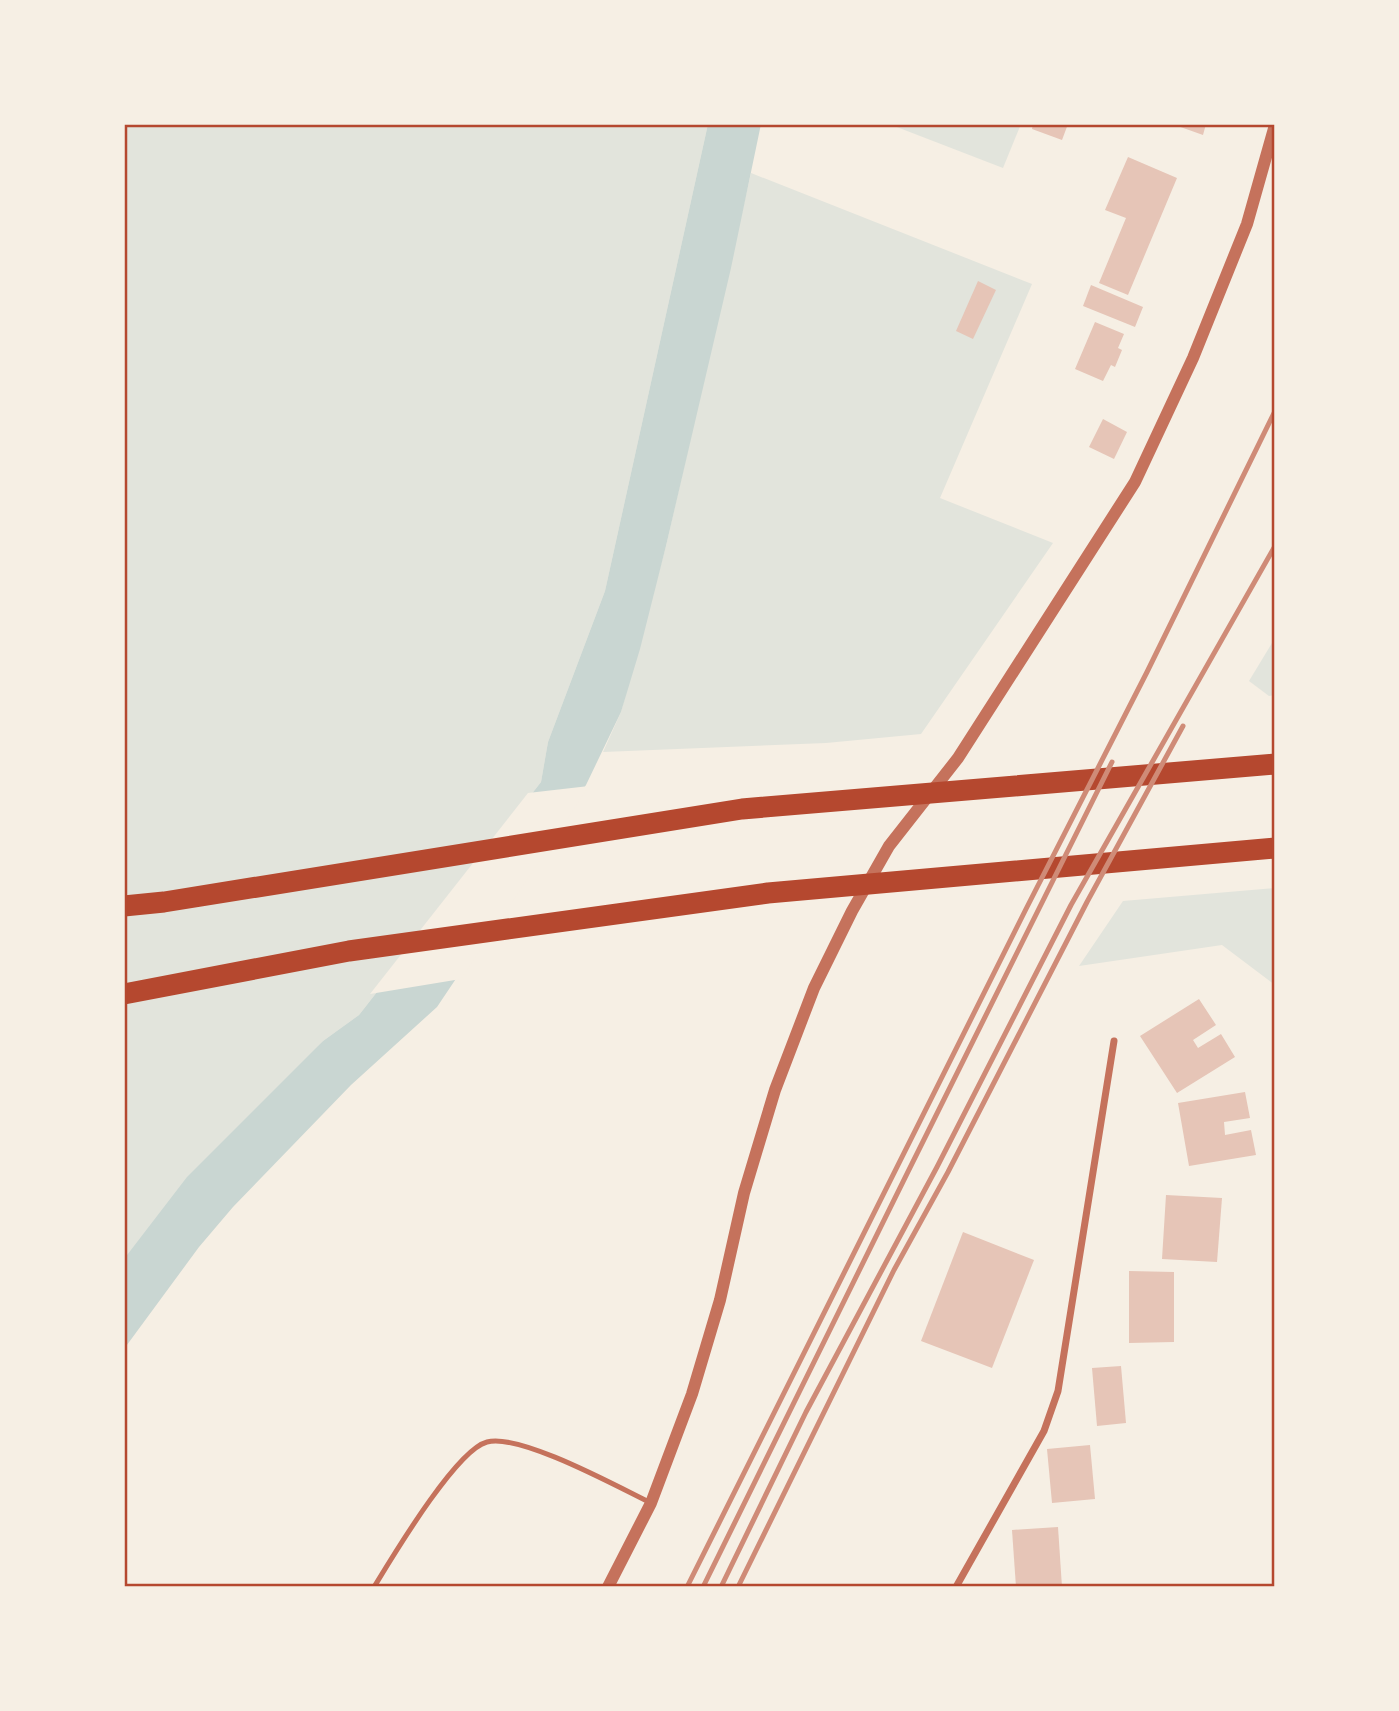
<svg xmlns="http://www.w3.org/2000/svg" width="1399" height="1711" font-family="Lato,sans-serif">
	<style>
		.green { fill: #e2e4dc }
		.water { fill: #c9d6d2 }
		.pier { fill: #f6efe4 }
		.building { fill: #e6c5b7 }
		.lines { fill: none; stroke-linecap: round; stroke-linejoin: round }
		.service { stroke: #c5725c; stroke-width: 5 }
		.minor { stroke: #c5725c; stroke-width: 7 }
		.tertiary { stroke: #c5725c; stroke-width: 12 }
		.motorway { stroke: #b5482f; stroke-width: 21 }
		.rail { stroke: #cf8b77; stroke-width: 5 }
		.neatline { fill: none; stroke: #b5482f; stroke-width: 2.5 }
	</style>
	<rect width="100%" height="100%" fill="#f6efe4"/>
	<g class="green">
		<path d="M124 124H708L605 591 548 742 541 782 359 1015 323 1041 124 1259Z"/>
		<path d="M889 124H1021L1003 168Z"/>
		<path d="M751 173 1032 284 940 498 1053 543 921 734 826 743 603 752 621 712 666 546Z"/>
		<path d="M1275 638V695L1269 696 1249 681Z"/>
		<path d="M1275 888V985L1222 945 1079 966 1123 901Z"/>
	</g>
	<path class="water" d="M708 124H761L731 268 666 546 640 649 621 712 586 785 437 1007 351 1085 233 1207 199 1247 124 1349V1259L187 1177 323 1041 359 1015 541 782 548 742 605 591Z"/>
	<path class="pier" d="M589 786 461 979 370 994 528 793Z"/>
	<g class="building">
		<path d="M1033 124H1068L1062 140 1032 129Z"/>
		<path d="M1172 124H1206L1203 135Z"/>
		<path d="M1128 157 1177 178 1128 295 1099 283 1126 218 1105 210Z"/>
		<path d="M978 281 996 290 973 339 956 331Z"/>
		<path d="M1091 285 1143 307 1135 327 1083 306Z"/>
		<path d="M1095 322 1124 334 1118 348 1122 350 1115 367 1111 365 1103 381 1075 369Z"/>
		<path d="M1103 419 1127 432 1114 459 1089 447Z"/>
		<path d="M1199 999 1216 1025 1193 1040 1198 1048 1221 1034 1235 1057 1177 1093 1140 1036Z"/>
		<path d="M1245 1092 1250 1118 1224 1122 1225 1135 1251 1130 1256 1155 1189 1166 1178 1103Z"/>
		<path d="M1166 1195 1222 1198 1217 1262 1162 1259Z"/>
		<path d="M963 1232 1034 1260 992 1368 921 1341Z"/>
		<path d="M1129 1271 1174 1272V1342L1129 1343Z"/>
		<path d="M1121 1366 1126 1423 1097 1426 1092 1368Z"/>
		<path d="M1090 1445 1095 1499 1052 1503 1047 1449Z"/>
		<path d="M1058 1527 1062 1587H1016L1012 1530Z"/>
	</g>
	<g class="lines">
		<path class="service" d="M374 1587C393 1556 456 1450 487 1442 520 1433 618 1487 651 1503"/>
		<path class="minor" d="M956 1587 1044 1431 1058 1391 1114 1041"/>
		<path class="tertiary" d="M608 1587 651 1503 692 1394 720 1300 744 1193 775 1090 814 988 852 911 889 846 958 758 1135 482 1193 358 1247 224 1275 125"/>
		<g class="motorway">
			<path d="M124 906 164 902 742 809 1275 764"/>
			<path d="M124 994 349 951 768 893 1275 848"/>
		</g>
		<g class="rail">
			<path d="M687 1587 1026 909 1147 672 1275 411"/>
			<path d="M703 1587C838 1311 975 1037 1112 762"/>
			<path d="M721 1587 806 1412 937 1167 1071 905 1275 546"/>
			<path d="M738 1587 894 1270 948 1172 1087 902 1183 726"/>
		</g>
	</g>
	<rect width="1399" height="1711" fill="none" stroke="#f6efe4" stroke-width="252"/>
	<rect x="126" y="126" width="1147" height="1459" class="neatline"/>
</svg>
